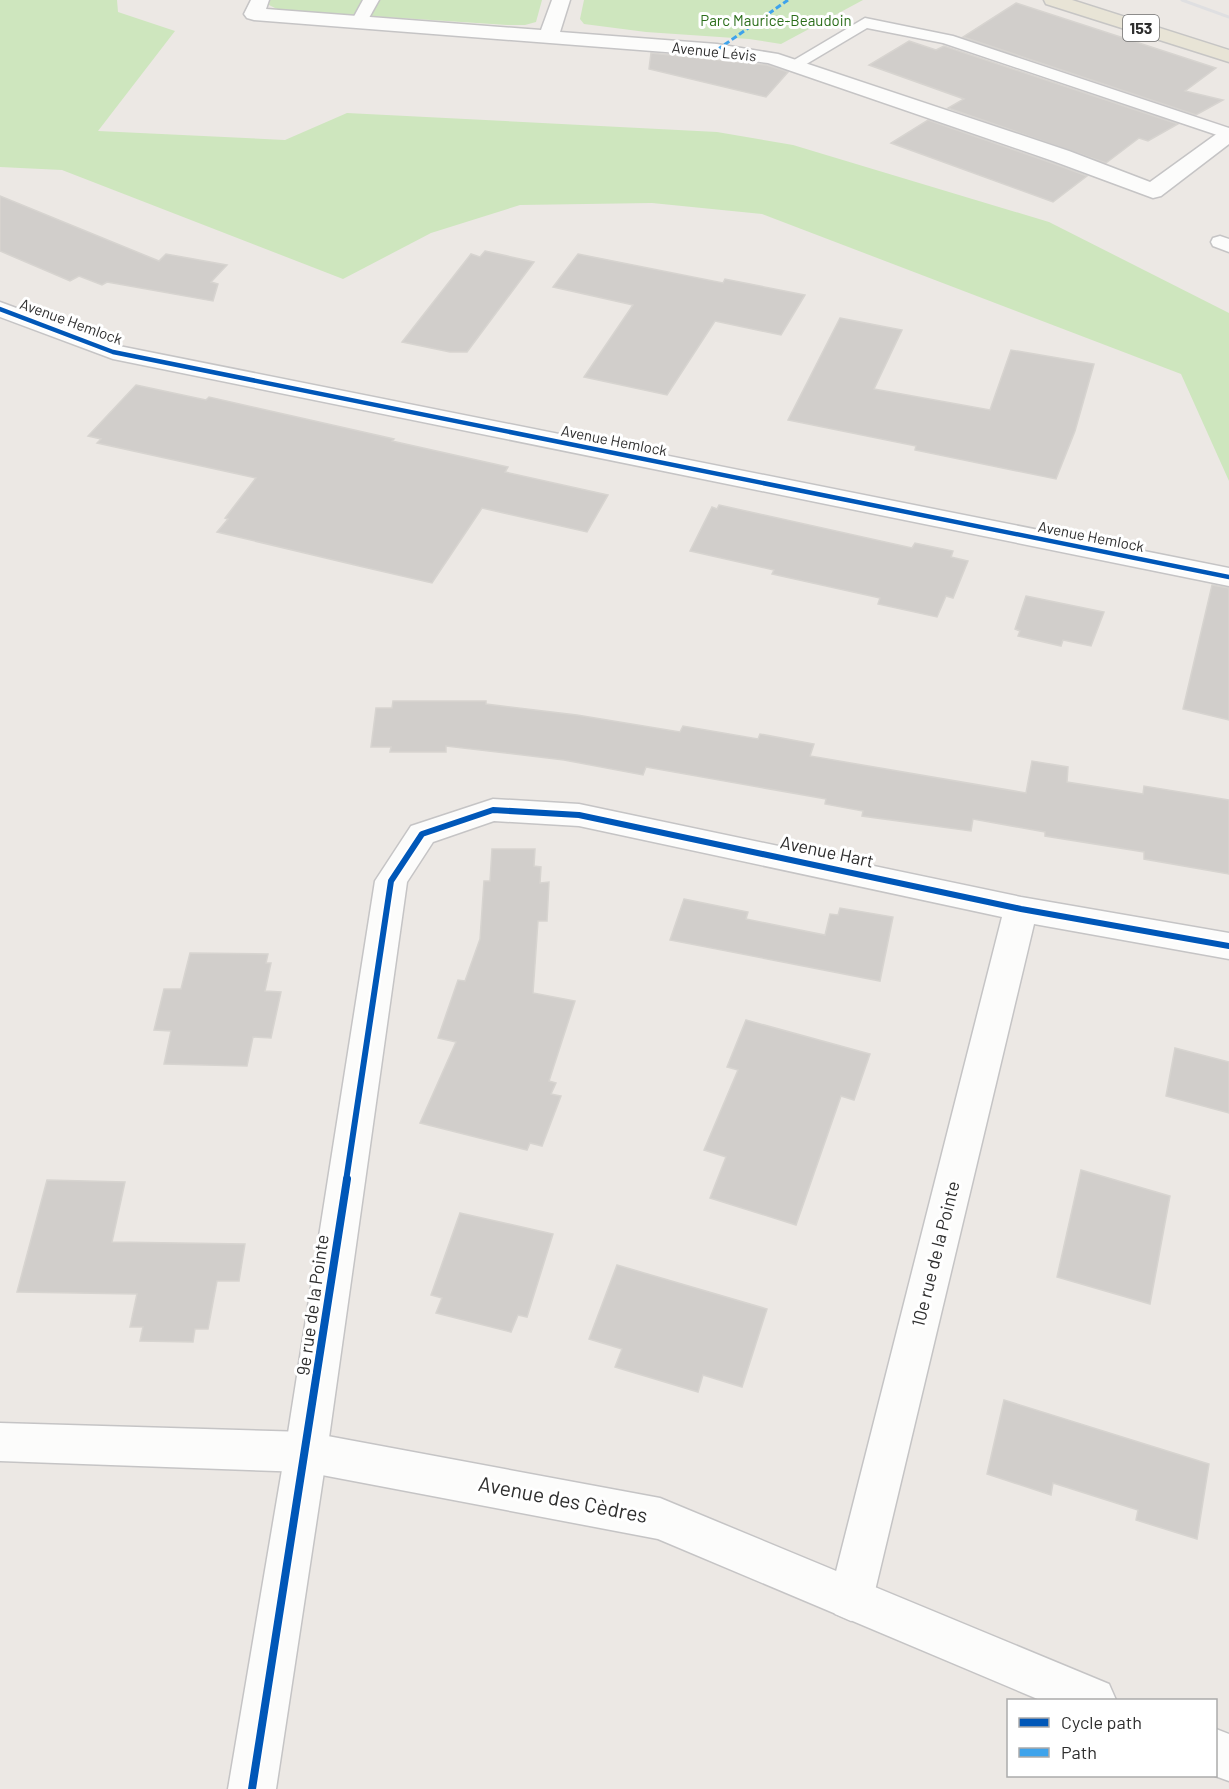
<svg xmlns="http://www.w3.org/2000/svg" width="1229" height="1789" font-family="Barlow,sans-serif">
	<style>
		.green { fill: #cee6be }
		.building { fill: #d1cecb; stroke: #d7d4d0; stroke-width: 1.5 }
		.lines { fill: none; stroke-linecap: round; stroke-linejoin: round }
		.service-casing { stroke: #c5c4c5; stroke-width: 3 }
		.minor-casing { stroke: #c5c4c5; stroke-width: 3 }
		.tertiary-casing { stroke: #c5c4c5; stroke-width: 3 }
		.primary-casing { stroke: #c6c5c4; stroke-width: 3 }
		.service { fill: #fcfcfb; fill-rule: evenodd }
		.minor { fill: #fcfcfb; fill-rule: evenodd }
		.tertiary { fill: #fcfcfb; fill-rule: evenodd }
		.primary { fill: #e8e4d6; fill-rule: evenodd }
		.rail { stroke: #dfdfe1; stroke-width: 3 }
		.quiet { stroke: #3ea3eb; stroke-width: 3; stroke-dasharray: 6 3; stroke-linecap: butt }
		.cycleway-far2-casing { stroke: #fff; stroke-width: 8 }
		.cycleway-far1-casing { stroke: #fff; stroke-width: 10 }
		.cycleway-casing { stroke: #fff; stroke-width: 11 }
		.cycleway-far2 { stroke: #0057b8; stroke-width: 4.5 }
		.cycleway-far1 { stroke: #0057b8; stroke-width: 6 }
		.cycleway { stroke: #0057b8; stroke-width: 8 }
		.labels { text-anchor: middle; stroke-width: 6; stroke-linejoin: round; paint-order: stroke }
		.far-park-label { font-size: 15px; fill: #2c6e1b; stroke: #fff }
		.far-street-label { font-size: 15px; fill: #2e2e2e; stroke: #fff }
		.shield { fill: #fff; stroke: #6d6d6d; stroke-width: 1.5 }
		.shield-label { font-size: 16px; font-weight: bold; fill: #2e2e2e }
		.street-label { font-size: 18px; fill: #2e2e2e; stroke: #fff }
		.near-street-label { font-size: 21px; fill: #2e2e2e; stroke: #fff }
	</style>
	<rect width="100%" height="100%" fill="#ece8e4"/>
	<g class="green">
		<path d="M0 0H117L118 12 175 31 98 131 285 140 347 113 717 132 793 145 1049 222 1229 313V481L1181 374 762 214 652 203 520 205 431 233 343 279 62 170 0 167Z"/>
		<path d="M270 0H542L536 22 525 25H507L279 10 269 5Z"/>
		<path d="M584 0H863L781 44 749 39 646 32 584 24 580 19Z"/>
	</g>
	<g class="building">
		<path d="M1016 3 1216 68 1185 91 1223 100 1196 115 963 37Z"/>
		<path d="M909 41 936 50 944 46 1178 124 1148 141 1139 138 1106 163 948 108 964 99 869 65Z"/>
		<path d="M651 53 767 65 788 72 766 97 649 69Z"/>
		<path d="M928 120 1052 163 1087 176 1053 202 891 143Z"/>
		<path d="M0 196 159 261 166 254 227 265 211 282 218 284 213 301 107 282 102 285 79 276 70 281 0 251Z"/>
		<path d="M485 251 534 262 467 352H450L402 342 471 254 480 257Z"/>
		<path d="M578 254 723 283 725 279 805 295 781 335 715 321 667 395 584 377 633 305 553 287Z"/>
		<path d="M840 318 902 330 874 389 990 410 1011 350 1094 364 1075 431 1056 479 915 450 916 446 788 420Z"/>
		<path d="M136 385 206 400 209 397 394 439 392 441 508 467 505 472 608 495 587 532 482 508 432 583 359 566 217 532 228 519 225 518 256 478 97 443 101 439 88 436Z"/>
		<path d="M719 505 912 548 915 543 953 551 951 557 968 561 953 598 946 596 937 617 878 604 880 598 772 574 774 570 690 551 712 507 717 509Z"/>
		<path d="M1212 585 1229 588V720L1183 709Z"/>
		<path d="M1026 596 1104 612 1091 646 1063 640 1061 646 1018 636 1020 631 1015 629Z"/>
		<path d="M393 701H486V704L577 715 680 732 683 726 758 739 760 734 814 744 810 756 1026 793 1032 761 1068 767 1067 782 1143 794 1144 786 1229 800V874L1144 859V852L1045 836V832L973 819 971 831 862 816 863 811 825 804 826 799 646 767 643 775 564 760 446 746V752H390L391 747H371L376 708H392Z"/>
		<path d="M492 849H535L534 866 541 867 540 883 549 882 547 921H538L533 993 575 1001 549 1081 556 1083 551 1094 561 1096 542 1146 530 1143 527 1150 420 1123 456 1042 438 1038 458 980 465 981 480 939 484 881H490Z"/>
		<path d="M684 899 748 912 746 919 825 935 830 914 838 915 840 908 893 917 880 981 670 940Z"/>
		<path d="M190 953 268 954 266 963H271L265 991 281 992 271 1038 253 1037 247 1066 164 1064 171 1031 154 1030 164 989H181Z"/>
		<path d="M746 1020 870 1054 854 1100 841 1096 796 1225 710 1198 726 1157 704 1150 738 1070 727 1067Z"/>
		<path d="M1175 1048 1229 1062V1113L1166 1096Z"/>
		<path d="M1081 1170 1170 1196 1150 1304 1057 1277Z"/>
		<path d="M47 1180 125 1182 112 1242 245 1244 239 1281H217L208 1329H195L193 1342 140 1341 143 1327H130L137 1294 17 1292Z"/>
		<path d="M460 1213 553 1234 527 1317 518 1315 511 1332 436 1313 442 1298 431 1295Z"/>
		<path d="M617 1265 767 1309 742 1387 703 1375 698 1392 615 1367 622 1349 589 1339Z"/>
		<path d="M1004 1400 1209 1464 1197 1539 1136 1520 1138 1510 1053 1483 1051 1495 987 1474Z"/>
	</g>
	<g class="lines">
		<defs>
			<g id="service">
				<path d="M363 0H379L365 25H353L351 22Z"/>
				<path d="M865 18 953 36 1229 128V139L943 43 867 28 798 69H786L784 66Z"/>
				<path d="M1220 236 1229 239V252L1213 246 1211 242 1213 238Z"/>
			</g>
			<g id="minor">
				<path d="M251 0H269L266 9 541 30 552 0H570L560 32 717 44 778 54 1069 151 1150 182 1222 130 1229 128V144L1161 196 1153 198 1053 161 768 63 717 56 254 20 247 18 244 14Z"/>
				<path d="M0 302 119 346 1229 568V586L113 359 0 317Z"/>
				<path d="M493 799 579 804 1021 897 1229 933V959L1034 924 873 1599 867 1614 851 1621 835 1614 829 1599 1002 917 579 826 494 821 433 842 407 882 327 1452 276 1789H228L285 1452 375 881 411 826Z"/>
			</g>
			<g id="tertiary">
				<path d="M0 1423 306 1432 660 1498 1109 1684 1116 1700H1040L658 1539 306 1472 0 1461Z"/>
				<path d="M1216 1729 1229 1734V1781L1215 1776Z"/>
			</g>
			<path id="primary" d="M1044 0H1072L1229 50V62L1046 4Z"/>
		</defs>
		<use href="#service" class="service-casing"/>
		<use href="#minor" class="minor-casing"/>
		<use href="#tertiary" class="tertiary-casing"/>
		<use href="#primary" class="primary-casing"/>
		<use href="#service" class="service"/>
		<use href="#minor" class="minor"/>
		<use href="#tertiary" class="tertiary"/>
		<use href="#primary" class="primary"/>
		<path class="rail" d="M1182 0 1229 17"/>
		<path class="quiet" d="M717 50 788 0"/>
		<defs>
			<path id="cycleway-far2" d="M0 309 113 352 1229 577"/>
			<path id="cycleway-far1" d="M346 1181 391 881 422 834 493 810 579 815 1021 909 1229 946"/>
			<path id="cycleway" d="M252 1789 347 1179"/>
		</defs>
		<use href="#cycleway-far2" class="cycleway-far2-casing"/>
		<use href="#cycleway-far1" class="cycleway-far1-casing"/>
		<use href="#cycleway" class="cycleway-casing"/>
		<use href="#cycleway-far2" class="cycleway-far2"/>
		<use href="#cycleway-far1" class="cycleway-far1"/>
		<use href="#cycleway" class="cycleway"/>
	</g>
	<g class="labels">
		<g class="far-park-label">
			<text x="776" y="26">Parc Maurice-Beaudoin</text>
		</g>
		<g class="far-street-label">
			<text transform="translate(714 52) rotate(6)" y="5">Avenue Lévis</text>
			<text transform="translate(71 322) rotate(20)" y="5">Avenue Hemlock</text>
			<text transform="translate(614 441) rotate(11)" y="5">Avenue Hemlock</text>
			<text transform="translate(1091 537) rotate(11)" y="5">Avenue Hemlock</text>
		</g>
		<rect class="shield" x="1123" y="15" width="36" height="26" rx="4.5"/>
		<g class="shield-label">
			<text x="1141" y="34">153</text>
		</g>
		<g class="street-label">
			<text transform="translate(827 852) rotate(12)" y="6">Avenue Hart</text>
			<text transform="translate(936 1254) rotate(-76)" y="6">10e rue de la Pointe</text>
			<text transform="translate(313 1305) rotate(-82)" y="6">9e rue de la Pointe</text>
		</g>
		<g class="near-street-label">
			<text transform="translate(563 1500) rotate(11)" y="7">Avenue des Cèdres</text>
		</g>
	</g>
	<rect x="1007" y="1699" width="210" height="78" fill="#ffffff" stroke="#ababab" stroke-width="1.5"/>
	<rect x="1019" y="1718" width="30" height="9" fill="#0057b8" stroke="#ababab" stroke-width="1.5"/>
	<text x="1061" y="1729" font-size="18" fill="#2e2e2e">Cycle path</text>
	<rect x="1019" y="1748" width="30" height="9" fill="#3ea3eb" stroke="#ababab" stroke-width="1.5"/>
	<text x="1061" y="1759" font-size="18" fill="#2e2e2e">Path</text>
</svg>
